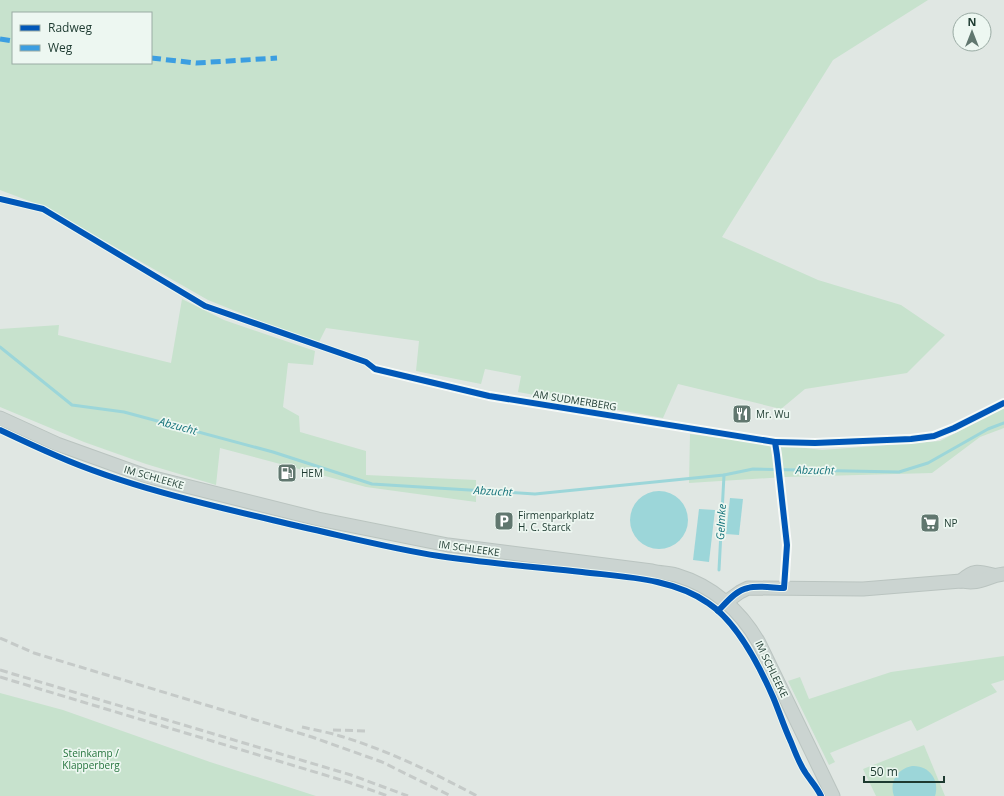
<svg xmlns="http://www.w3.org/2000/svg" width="1004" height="796" font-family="'Open Sans',sans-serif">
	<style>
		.green { fill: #c7e2cd; fill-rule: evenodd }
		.water { fill: #9cd6d9 }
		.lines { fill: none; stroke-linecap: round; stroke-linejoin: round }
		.stream { stroke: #9cd6d9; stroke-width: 3 }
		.major-casing { stroke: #bac4c0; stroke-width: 15 }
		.minor { stroke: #fafbfb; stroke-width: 10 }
		.major { stroke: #cbd4d1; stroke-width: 13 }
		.rail { stroke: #c5cac8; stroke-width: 3; stroke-dasharray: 8 4; stroke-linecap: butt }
		.quiet { stroke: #3c9ee1; stroke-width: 5; stroke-dasharray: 10 5; stroke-linecap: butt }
		.cycleway-casing { stroke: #edf7f1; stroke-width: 8 }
		.cycleway { stroke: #0057b8; stroke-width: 6 }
		.labels { text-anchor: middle; stroke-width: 3.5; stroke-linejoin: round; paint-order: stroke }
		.street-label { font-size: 10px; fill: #1d3a30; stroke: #edf7f1 }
		.poi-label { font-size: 10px; fill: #1d3a30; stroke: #edf7f1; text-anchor: start }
		.park-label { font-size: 10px; fill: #25743d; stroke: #edf7f1 }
		.water-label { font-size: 11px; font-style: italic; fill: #14727a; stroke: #edf7f1 }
	</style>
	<rect width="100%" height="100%" fill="#e0e7e3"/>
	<g class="green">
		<path d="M0 0H928L833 60 722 237 818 280 901 305 945 335 907 373 805 389 781 409 678 384 663 418 518 392 521 376 485 369 481 384 416 371 419 341 326 328 318 344 208 300 45 207 0 190ZM13 13H151V63H13Z"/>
		<path d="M182 299 224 320 315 351 313 365 288 363 283 407 299 416 300 432 366 451V475L476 480V502L366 487 220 448 216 485 146 464 84 442 0 407V329L59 325 58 335 171 363Z"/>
		<path d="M1004 408V428L980 437 932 473 785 477 689 483 690 434 822 450 940 441Z"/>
		<path d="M1004 656V680L991 684 997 692 917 731 911 720 830 753 835 762 829 765 788 681 800 677 809 699 891 672Z"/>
		<path d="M0 693 63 710 210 762 316 796H0Z"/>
		<path d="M924 745 945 796H876L863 769Z"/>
	</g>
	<g class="water">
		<circle cx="659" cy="520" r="29"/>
		<path d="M730 498 743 499 739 535 726 534Z"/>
		<path d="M699 509 715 510 709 562 693 560Z"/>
		<path d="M912 766C929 765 940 780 935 796H894C889 782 897 769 912 766Z"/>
	</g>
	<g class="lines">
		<g class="stream">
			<path d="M0 347 72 405 124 412 273 452 372 484 535 494 724 475 753 469 899 472 928 463 988 429 1004 423"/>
			<path d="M719 570 724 475"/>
		</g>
		<defs>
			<g id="major">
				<path d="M0 418 57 444 146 476 318 519 448 545 652 571C660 573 668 573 676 575 713 586 741 611 759 643L833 796"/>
				<path d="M961 581C973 570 977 571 993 575"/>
				<path d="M726 602 740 592 748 588 863 589 961 581C981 585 986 576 1004 574"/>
			</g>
		</defs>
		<use href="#major" class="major-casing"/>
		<g class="minor">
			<path d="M375 369 489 396 775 442 777 455 787 545 784 588"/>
			<path d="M775 442 815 443 911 439 934 436 954 428 1004 403"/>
		</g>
		<use href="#major" class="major"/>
		<g class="rail">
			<path d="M0 638 34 653 312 737 382 762 451 796"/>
			<path d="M0 670 351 775 408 796"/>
			<path d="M0 677 348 782 388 796"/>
			<path d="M302 727C314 730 328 732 340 736 387 750 434 773 477 796"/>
			<path d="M333 730 366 731"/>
		</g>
		<g class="quiet">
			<path d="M0 39 13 41"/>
			<path d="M151 58 196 63 277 58"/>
		</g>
		<defs>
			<g id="cycleway">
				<path d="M0 199 43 209 205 306 366 362 375 369 489 396 775 442 777 455 787 545 784 588C774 588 758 585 748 588 736 590 726 603 718 611"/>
				<path d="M0 430C19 439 38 448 57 456 132 489 222 508 302 527 347 537 393 549 439 556 486 563 535 567 582 572 624 577 672 578 708 603 737 622 759 665 773 697 779 711 784 727 791 742 795 752 799 763 805 772 810 780 817 787 821 796"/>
				<path d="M775 442 815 443 911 439 934 436 954 428 1004 403"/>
			</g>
		</defs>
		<use href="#cycleway" class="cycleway-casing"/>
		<use href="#cycleway" class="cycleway"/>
	</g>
	<defs>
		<symbol id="restaurant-square" viewBox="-11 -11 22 22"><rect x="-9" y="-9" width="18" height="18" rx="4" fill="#61776f" stroke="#edf7f1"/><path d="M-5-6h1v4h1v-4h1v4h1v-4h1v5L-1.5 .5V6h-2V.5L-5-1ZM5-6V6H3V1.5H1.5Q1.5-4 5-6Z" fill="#fff"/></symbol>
		<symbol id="fuel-square" viewBox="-11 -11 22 22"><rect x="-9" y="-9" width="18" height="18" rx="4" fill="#61776f" stroke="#edf7f1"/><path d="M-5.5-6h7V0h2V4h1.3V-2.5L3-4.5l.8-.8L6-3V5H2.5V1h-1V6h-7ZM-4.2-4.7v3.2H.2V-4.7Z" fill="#fff"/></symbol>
		<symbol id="parking-square" viewBox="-11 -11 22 22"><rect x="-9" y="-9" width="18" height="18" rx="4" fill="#61776f" stroke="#edf7f1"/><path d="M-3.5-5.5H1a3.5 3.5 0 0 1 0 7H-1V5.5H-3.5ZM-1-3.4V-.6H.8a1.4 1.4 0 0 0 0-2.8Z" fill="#fff"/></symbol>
		<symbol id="supermarket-square" viewBox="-11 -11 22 22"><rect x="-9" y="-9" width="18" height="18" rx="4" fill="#61776f" stroke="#edf7f1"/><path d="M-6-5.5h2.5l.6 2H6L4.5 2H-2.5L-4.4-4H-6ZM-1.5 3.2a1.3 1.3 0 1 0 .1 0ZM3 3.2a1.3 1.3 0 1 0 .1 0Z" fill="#fff"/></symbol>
	</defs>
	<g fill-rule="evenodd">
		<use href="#restaurant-square" x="731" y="403" width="22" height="22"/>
		<use href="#fuel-square" x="276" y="462" width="22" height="22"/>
		<use href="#parking-square" x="493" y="510" width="22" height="22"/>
		<use href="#supermarket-square" x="919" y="512" width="22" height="22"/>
	</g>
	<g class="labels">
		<g class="street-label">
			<text transform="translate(575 400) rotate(9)" y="4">AM SUDMERBERG</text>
			<text transform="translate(154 477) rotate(16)" y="4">IM SCHLEEKE</text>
			<text transform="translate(469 548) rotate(8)" y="4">IM SCHLEEKE</text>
			<text transform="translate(772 669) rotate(64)" y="4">IM SCHLEEKE</text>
		</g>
		<g class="poi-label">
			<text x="756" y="418">Mr. Wu</text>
			<text x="301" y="477">HEM</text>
			<text x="518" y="519">Firmenparkplatz<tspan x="518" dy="12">H. C. Starck</tspan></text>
			<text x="944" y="527">NP</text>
		</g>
		<g class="park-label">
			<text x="91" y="757">Steinkamp /<tspan x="91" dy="12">Klapperberg</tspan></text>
		</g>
		<g class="water-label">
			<text transform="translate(178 426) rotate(15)" y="4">Abzucht</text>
			<text transform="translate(815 470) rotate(1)" y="4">Abzucht</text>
			<text transform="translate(493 491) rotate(3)" y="4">Abzucht</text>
			<text transform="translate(721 522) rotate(-87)" y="4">Gelmke</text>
		</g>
	</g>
	<rect x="12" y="12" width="140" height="52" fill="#edf7f1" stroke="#9aaba4"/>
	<rect x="20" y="25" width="20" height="6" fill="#0057b8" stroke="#9aaba4"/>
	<text x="48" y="32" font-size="12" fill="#1d3a30">Radweg</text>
	<rect x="20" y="45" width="20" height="6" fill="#3c9ee1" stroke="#9aaba4"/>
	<text x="48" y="52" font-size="12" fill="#1d3a30">Weg</text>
	<g transform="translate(972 32)"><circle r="19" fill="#edf7f1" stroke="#9aaba4"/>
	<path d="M0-3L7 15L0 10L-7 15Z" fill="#61776f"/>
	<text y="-6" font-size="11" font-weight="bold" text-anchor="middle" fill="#1d3a30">N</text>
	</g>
	<path d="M864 776v6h80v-6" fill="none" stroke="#1d3a30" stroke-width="2"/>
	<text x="870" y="776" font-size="12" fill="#1d3a30" stroke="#edf7f1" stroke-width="3" paint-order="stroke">50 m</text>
</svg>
